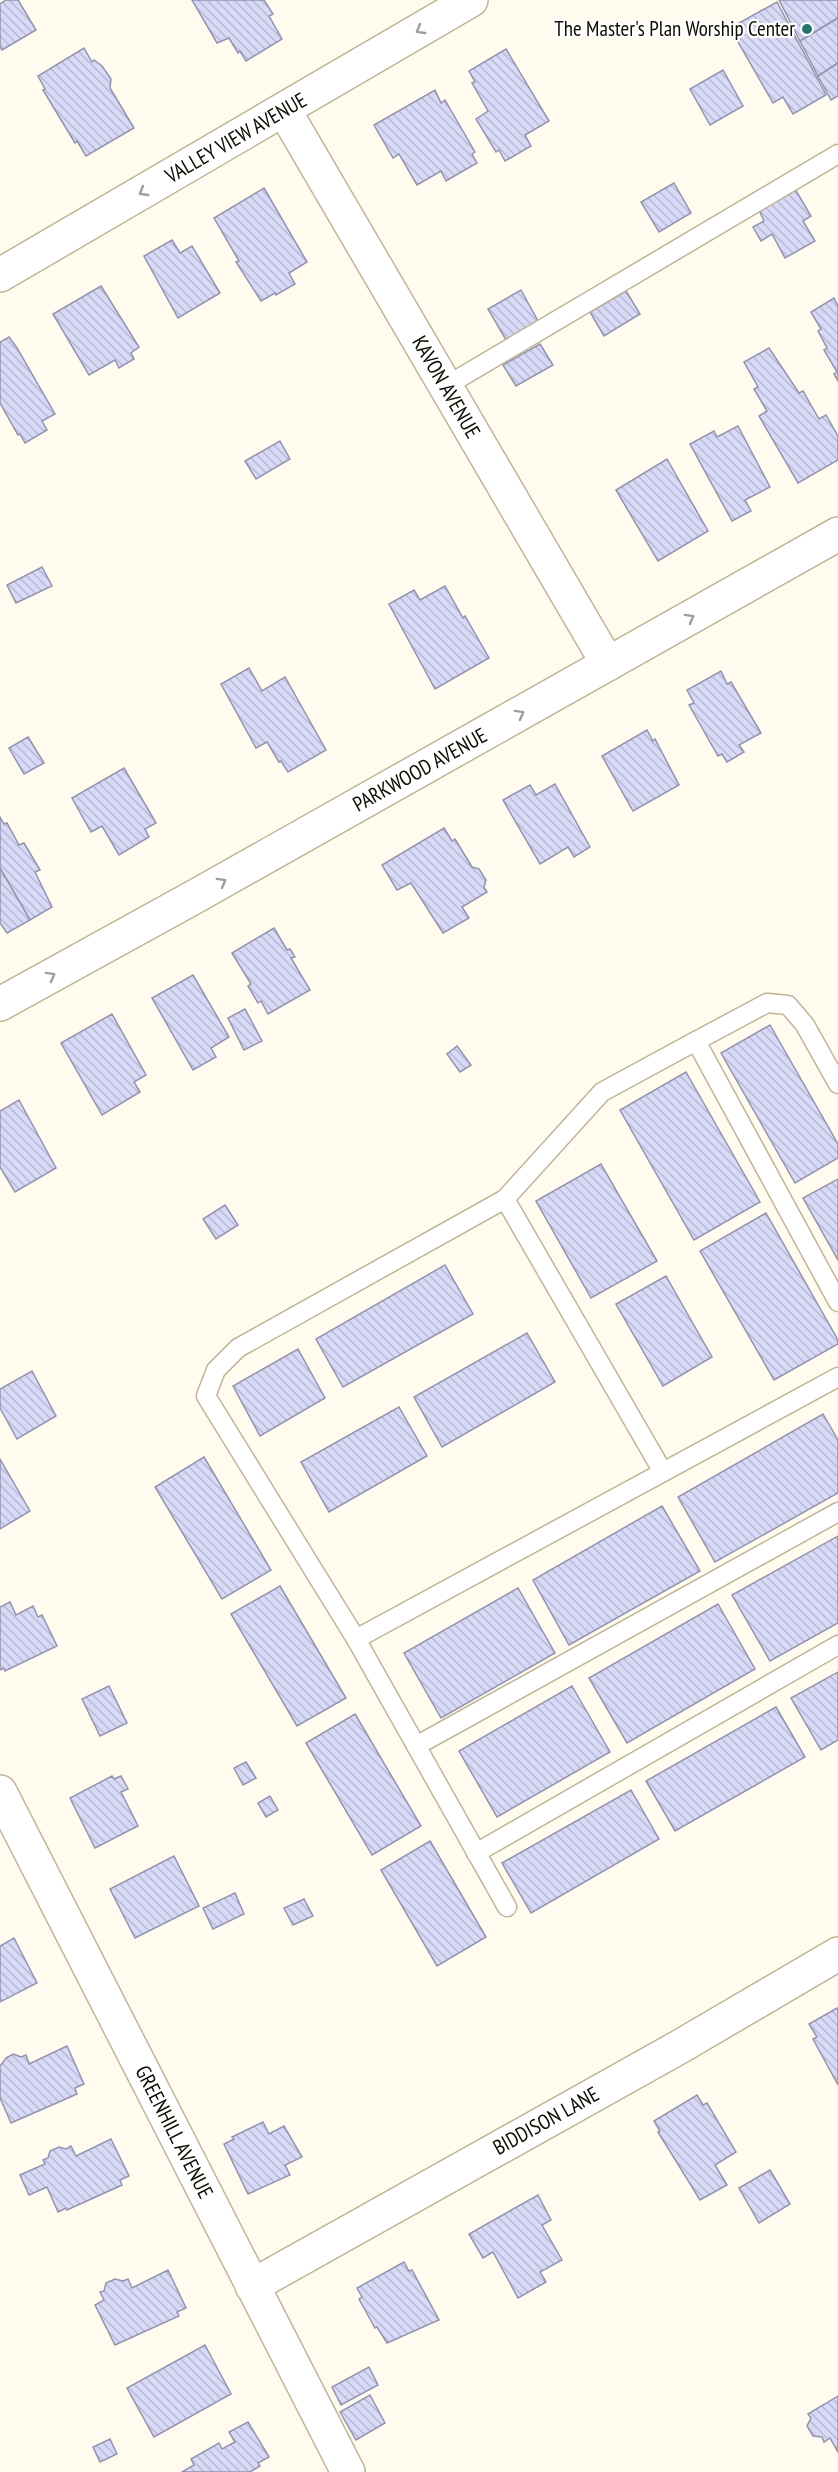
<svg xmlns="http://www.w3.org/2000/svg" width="838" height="2472" font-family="'PT Sans Narrow',sans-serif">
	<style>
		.building { fill: url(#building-back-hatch); stroke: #9393af; stroke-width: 1.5 }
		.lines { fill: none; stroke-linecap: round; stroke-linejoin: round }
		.service-casing { stroke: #bfb699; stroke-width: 21 }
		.minor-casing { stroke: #bfb699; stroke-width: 36 }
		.service { stroke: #fff; stroke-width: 18 }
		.minor { stroke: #fff; stroke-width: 33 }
		.oneway { stroke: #9f9e9a }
		.poi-dot { fill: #277270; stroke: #fff; stroke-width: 2 }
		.labels { text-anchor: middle; stroke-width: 4.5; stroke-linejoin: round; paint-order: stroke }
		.poi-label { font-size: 21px; fill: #0f0c03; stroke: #fff; text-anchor: end }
		.street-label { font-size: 21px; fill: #0f0c03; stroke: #fff }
	</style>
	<defs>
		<pattern id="building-back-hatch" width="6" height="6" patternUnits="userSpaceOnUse" patternTransform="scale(1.5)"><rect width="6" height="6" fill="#d8d9f7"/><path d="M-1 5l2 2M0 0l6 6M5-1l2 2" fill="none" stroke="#b8b9d2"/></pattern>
	</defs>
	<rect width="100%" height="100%" fill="#fffbef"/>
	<g class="building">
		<path d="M6 0H18L36 30 2 50 0 47V4Z"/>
		<path d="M192 0H264L273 14 269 16 282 39 246 61 240 51 238 53 229 38 217 43Z"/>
		<path d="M779 0H838V18L800 41Z"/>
		<path d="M777 2 826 95 793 114 783 97 773 103 730 28Z"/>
		<path d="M838 18V63L818 76 800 41Z"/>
		<path d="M84 48 92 62 94 60 102 66 111 79 110 88 134 128 86 156 77 141 75 143 43 90 45 89 38 76Z"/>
		<path d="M506 49 549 121 525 135 531 146 505 161 499 150 496 152 476 119 488 111 472 83 475 82 469 71Z"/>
		<path d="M838 63V96L831 100 818 76Z"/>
		<path d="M723 70 743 106 710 125 690 89Z"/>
		<path d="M435 90 441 103 445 100 475 152 472 154 477 163 446 181 441 171 417 185 399 154 393 158 374 125Z"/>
		<path d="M674 183 691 213 659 232 641 202Z"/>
		<path d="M264 188 307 262 289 273 295 284 276 295 275 293 261 301 236 262 239 261 214 218Z"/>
		<path d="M795 189 811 216 803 221 815 241 785 258 772 234 761 241 753 227 764 221 759 210Z"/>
		<path d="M172 240 180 253 192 246 220 293 178 318 144 256Z"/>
		<path d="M101 286 139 347 131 353 134 359 119 368 115 360 89 375 53 314Z"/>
		<path d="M521 290 538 321 506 340 488 309Z"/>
		<path d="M626 291 640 314 604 336 590 312Z"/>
		<path d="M834 298 838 306V381L834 374 837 372 824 350 827 348 818 331 821 329 811 312Z"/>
		<path d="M9 337 17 348 55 414 42 421 47 430 25 443 20 434 18 435 0 403V342Z"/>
		<path d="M540 344 553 365 516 386 503 365Z"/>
		<path d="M769 348 799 393 803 391 819 419 826 415 838 436V460L798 483 759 416 767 411 754 389 758 387 744 362Z"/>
		<path d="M738 426 770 487 745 500 751 511 732 521 690 444 714 431 717 437Z"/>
		<path d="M280 441 290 459 256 479 245 461Z"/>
		<path d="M667 459 708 531 658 561 616 490Z"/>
		<path d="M42 567 52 586 16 603 7 585Z"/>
		<path d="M445 586 463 618 465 616 489 658 435 689 389 604 414 590 420 600Z"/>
		<path d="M249 668 262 691 285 677 326 750 288 772 281 761 279 762 267 742 256 748 221 684Z"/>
		<path d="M721 671 727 684 731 682 761 733 739 745 744 752 727 762 722 754 718 756 689 705 694 703 687 690Z"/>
		<path d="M647 730 653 741 655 739 679 785 633 811 602 756Z"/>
		<path d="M28 737 44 763 24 774 9 748Z"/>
		<path d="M124 768 156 823 145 829 149 837 119 855 102 826 91 832 72 798Z"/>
		<path d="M555 784 590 847 574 857 568 847 540 864 503 800 530 785 536 795Z"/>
		<path d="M0 817 4 824 7 823 19 845 24 843 40 870 35 872 52 907 30 920 0 868Z"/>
		<path d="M444 828 452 841 455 839 472 867 479 869 486 880 484 887 487 892 462 907 469 918 443 933 411 883 397 890 382 865Z"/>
		<path d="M0 868 30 920 7 933 0 923Z"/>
		<path d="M274 928 287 950 290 949 295 957 291 958 310 990 268 1014 261 1001 258 1003 248 986 251 984 232 953Z"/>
		<path d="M193 975 229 1037 211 1048 216 1057 193 1070 152 998Z"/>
		<path d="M245 1009 262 1041 244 1050 228 1018Z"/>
		<path d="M112 1014 146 1075 134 1082 140 1092 102 1115 61 1043Z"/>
		<path d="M770 1025 838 1144V1158L795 1183 721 1053Z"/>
		<path d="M457 1046 471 1065 460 1072 447 1054Z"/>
		<path d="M686 1072 760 1202 694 1240 620 1110Z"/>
		<path d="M19 1100 56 1168 15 1192 0 1167V1111Z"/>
		<path d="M601 1164 657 1261 591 1298 536 1201Z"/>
		<path d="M838 1179V1260L803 1198Z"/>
		<path d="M225 1205 238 1225 216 1239 203 1219Z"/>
		<path d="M766 1213 838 1340V1344L774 1380 700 1251Z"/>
		<path d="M445 1265 473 1314 343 1387 316 1339Z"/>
		<path d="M666 1276 712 1357 663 1386 616 1304Z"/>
		<path d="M527 1333 555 1382 442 1447 414 1397Z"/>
		<path d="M298 1349 325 1398 260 1436 233 1386Z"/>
		<path d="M32 1371 56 1416 17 1439 0 1408V1389Z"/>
		<path d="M399 1407 427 1456 329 1512 301 1462Z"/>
		<path d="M823 1414 838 1440V1493L715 1562 678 1497Z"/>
		<path d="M204 1457 271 1570 222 1599 155 1487Z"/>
		<path d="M0 1459 30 1511 0 1529Z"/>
		<path d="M662 1506 700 1571 569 1645 533 1580Z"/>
		<path d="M838 1536V1623L770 1661 732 1595Z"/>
		<path d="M280 1586 346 1698 297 1726 231 1614Z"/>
		<path d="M518 1588 555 1653 441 1718 404 1653Z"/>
		<path d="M10 1602 16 1615 33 1606 38 1617 42 1615 57 1646 5 1671 4 1668 0 1670V1607Z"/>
		<path d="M718 1604 755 1669 627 1743 589 1678Z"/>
		<path d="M838 1672V1740L821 1750 791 1698Z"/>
		<path d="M109 1686 127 1723 100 1736 82 1699Z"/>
		<path d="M572 1686 610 1752 497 1817 459 1751Z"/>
		<path d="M776 1707 805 1757 675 1831 646 1781Z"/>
		<path d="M355 1714 421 1826 372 1855 306 1743Z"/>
		<path d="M246 1762 256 1778 243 1785 234 1768Z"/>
		<path d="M112 1776 114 1779 121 1776 128 1789 121 1792 138 1826 95 1848 70 1798Z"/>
		<path d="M631 1790 659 1839 531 1913 502 1863Z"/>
		<path d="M270 1796 278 1810 266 1817 258 1803Z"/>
		<path d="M430 1841 486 1937 437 1966 381 1870Z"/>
		<path d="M174 1856 199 1906 135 1938 110 1889Z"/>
		<path d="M235 1893 244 1914 213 1929 203 1908Z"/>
		<path d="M304 1899 313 1916 293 1925 284 1908Z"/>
		<path d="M14 1938 37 1983 0 2002V1946Z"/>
		<path d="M837 2008 838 2010V2085L813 2039 817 2037 809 2024Z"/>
		<path d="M67 2046 84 2084 75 2088 77 2094 11 2123 0 2098V2066L6 2058 13 2054 21 2057 26 2055 29 2064Z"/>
		<path d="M697 2095 703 2105 707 2103 736 2152 715 2165 727 2185 700 2200 658 2132 660 2131 654 2121Z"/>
		<path d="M263 2122 269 2134 284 2126 302 2157 285 2165 290 2175 248 2194 224 2144 234 2139 232 2137Z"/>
		<path d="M111 2139 129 2176 120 2180 122 2185 67 2210 66 2208 58 2212 47 2187 29 2195 20 2175 45 2164 43 2160 48 2158 50 2151 59 2147 66 2149 71 2146 76 2156Z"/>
		<path d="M770 2170 790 2204 759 2223 739 2188Z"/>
		<path d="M538 2195 551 2220 542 2225 562 2260 540 2272 546 2282 518 2298 493 2252 483 2258 469 2234Z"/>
		<path d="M404 2262 409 2271 412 2270 439 2320 387 2343 377 2327 375 2328 359 2299 362 2297 357 2288Z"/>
		<path d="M168 2270 186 2308 177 2312 179 2316 115 2345 95 2305 104 2300 100 2292 104 2291 106 2283 115 2279 123 2281 128 2279 132 2288Z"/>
		<path d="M205 2345 231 2394 154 2437 127 2388Z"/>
		<path d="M369 2367 378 2385 341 2405 332 2387Z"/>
		<path d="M370 2395 385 2423 356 2440 340 2412Z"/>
		<path d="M838 2396V2452L830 2438 824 2442 822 2437 813 2436 807 2426 811 2418 808 2414Z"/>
		<path d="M248 2422 269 2457 258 2463 260 2466 250 2472H182L194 2465 191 2459 219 2443 222 2449 235 2442 229 2432Z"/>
		<path d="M110 2439 117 2454 100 2462 93 2447Z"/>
	</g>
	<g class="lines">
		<defs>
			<g id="service">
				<path d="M446 386 838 154"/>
				<path d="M838 1084 805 1025 788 1005 767 1003 696 1041 838 1302"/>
				<path d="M505 1199 602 1092 696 1041"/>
				<path d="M663 1472 505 1199 238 1348 216 1370 206 1396 356 1639 838 1377"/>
				<path d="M356 1639 507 1907"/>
				<path d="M416 1746 838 1512"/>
				<path d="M476 1853 838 1645"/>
			</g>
			<g id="minor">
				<path d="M284 110 608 664"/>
				<path d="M0 275 471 0"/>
				<path d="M0 1004 196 896 838 534"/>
				<path d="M0 1792 348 2472"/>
				<path d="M252 2286 681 2046 838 1954"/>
			</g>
		</defs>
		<use href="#service" class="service-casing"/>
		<use href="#minor" class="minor-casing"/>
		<use href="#service" class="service"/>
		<use href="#minor" class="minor"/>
	</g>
	<defs><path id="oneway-chevron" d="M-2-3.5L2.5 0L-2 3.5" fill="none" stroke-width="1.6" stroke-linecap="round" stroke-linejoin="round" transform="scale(1.5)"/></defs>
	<g class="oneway">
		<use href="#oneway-chevron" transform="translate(420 30) rotate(150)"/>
		<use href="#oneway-chevron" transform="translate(143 192) rotate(150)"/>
		<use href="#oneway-chevron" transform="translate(690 618) rotate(-29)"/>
		<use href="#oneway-chevron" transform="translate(520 714) rotate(-29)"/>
		<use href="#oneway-chevron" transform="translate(222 882) rotate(-29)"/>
		<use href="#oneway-chevron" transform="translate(51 976) rotate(-29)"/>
	</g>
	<circle class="poi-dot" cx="807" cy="29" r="6"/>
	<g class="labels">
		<g class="poi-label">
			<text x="795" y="36">The Master's Plan Worship Center</text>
		</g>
		<g class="street-label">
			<text transform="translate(236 138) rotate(-30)" y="7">VALLEY VIEW AVENUE</text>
			<text transform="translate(446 387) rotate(60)" y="7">KAVON AVENUE</text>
			<text transform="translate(420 770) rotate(-29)" y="7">PARKWOOD AVENUE</text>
			<text transform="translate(546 2121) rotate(-29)" y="7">BIDDISON LANE</text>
			<text transform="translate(174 2132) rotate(63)" y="7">GREENHILL AVENUE</text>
		</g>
	</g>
</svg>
